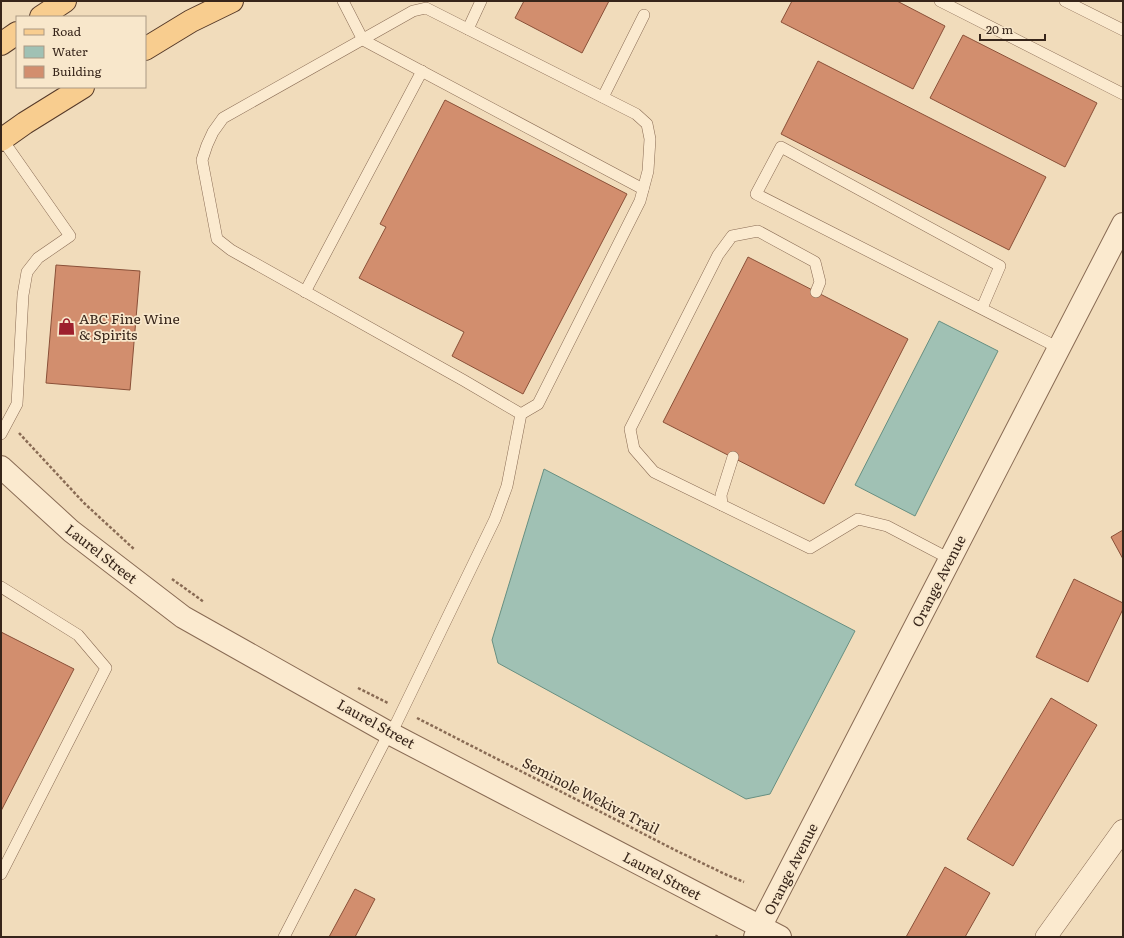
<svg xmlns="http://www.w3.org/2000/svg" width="1124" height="938" font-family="Literata,serif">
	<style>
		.water { fill: #a0c1b4; stroke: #678f81 }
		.building { fill: #d28e6e; stroke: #8a5038 }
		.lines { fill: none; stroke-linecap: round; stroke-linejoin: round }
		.service-casing { stroke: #896b54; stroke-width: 12 }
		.minor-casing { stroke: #896b54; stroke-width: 22 }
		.tertiary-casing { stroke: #896b54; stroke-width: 24 }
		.primary-casing { stroke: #563a29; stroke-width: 24 }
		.path { stroke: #896b54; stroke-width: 2.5; stroke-dasharray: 3 2; stroke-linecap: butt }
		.service { stroke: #fbeacf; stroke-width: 11 }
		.minor { stroke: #fbeacf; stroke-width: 21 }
		.tertiary { stroke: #fbeacf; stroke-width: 22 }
		.primary { stroke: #f8cd8f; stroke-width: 22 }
		.labels { text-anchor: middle; stroke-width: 3.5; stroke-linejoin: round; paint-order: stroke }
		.poi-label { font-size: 14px; fill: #37251a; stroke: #f8e7cb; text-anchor: start }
		.street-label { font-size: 14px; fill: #37251a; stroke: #f8e7cb }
	</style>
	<rect width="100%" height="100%" fill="#f1dcbb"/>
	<g class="water">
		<path d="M939 321 998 351 915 516 855 485Z"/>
		<path d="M544 469 855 631 770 794 746 799 498 663 492 640Z"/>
	</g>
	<g class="building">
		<path d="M524 1H609L582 53 515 18Z"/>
		<path d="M792 1H897L945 26 913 89 781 22Z"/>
		<path d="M963 35 1097 103 1065 167 930 98Z"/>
		<path d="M818 61 1046 177 1009 250 781 134Z"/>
		<path d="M445 100 627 194 523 394 452 356 464 332 359 278 386 227 380 224Z"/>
		<path d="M748 257 908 339 824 504 663 422Z"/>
		<path d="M56 265 140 271 130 390 46 383Z"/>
		<path d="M1123 530V559L1111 537Z"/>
		<path d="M1074 579 1123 603V609L1088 682 1036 657Z"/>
		<path d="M1 632 74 669 1 811Z"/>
		<path d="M1051 698 1097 725 1013 866 967 839Z"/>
		<path d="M945 867 990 893 965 937H906Z"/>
		<path d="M355 889 375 899 355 937H329Z"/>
	</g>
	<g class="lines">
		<defs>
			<g id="service">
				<path d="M343 1 363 40 643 189"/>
				<path d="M940 1 1123 94"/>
				<path d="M1065 1 1123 30"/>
				<path d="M468 29 481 1"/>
				<path d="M603 97 644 15"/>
				<path d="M305 292 422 71"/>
				<path d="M816 292 820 282 815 262 758 231 732 236 718 255 630 429 634 449 654 472 810 548 858 519 887 526 950 559"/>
				<path d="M982 308 1000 266 781 147 756 194 1059 348"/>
				<path d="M1 434 17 404 23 295 27 272 38 258 70 236 2 139"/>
				<path d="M722 505 721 495 733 457"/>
				<path d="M1 587 78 635 106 668 1 874"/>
				<path d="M391 734 495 519 507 486 521 414 538 404 640 201 648 171 650 139 647 124 636 114 426 8 413 11 223 118 213 132 207 145 202 160 217 239 231 250 463 380 521 414"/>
				<path d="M284 937 389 733"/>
			</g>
			<path id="minor" d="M1046 937 1123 830"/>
			<g id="tertiary">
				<path d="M1 467 71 531 183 617 389 733 780 937"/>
				<path d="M755 937 1123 224"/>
			</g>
			<g id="primary">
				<path d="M41 17 65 1"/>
				<path d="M1 44 17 33"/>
				<path d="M145 49 191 21 232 1"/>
				<path d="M1 140 25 123 83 87"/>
			</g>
		</defs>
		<use href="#service" class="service-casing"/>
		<use href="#minor" class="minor-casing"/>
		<use href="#tertiary" class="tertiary-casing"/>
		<use href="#primary" class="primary-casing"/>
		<g class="path">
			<path d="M19 433 84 503 135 550"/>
			<path d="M172 579 204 602"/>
			<path d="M358 688 388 703"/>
			<path d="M417 718 677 851 727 875 744 882"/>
			<path d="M716 937 717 935"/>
		</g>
		<use href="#service" class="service"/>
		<use href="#minor" class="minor"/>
		<use href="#tertiary" class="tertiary"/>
		<use href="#primary" class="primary"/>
	</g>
	<defs>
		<symbol id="shop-bare" viewBox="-9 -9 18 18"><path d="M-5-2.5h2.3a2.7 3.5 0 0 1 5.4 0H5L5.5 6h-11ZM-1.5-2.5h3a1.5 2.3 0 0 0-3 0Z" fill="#9d202d" stroke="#f8e7cb" stroke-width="2.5" paint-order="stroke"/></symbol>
	</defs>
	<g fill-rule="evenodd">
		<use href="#shop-bare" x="54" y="314" width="25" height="25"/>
	</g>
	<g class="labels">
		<g class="poi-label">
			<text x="79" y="324">ABC Fine Wine<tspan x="79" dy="16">&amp; Spirits</tspan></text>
		</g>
		<g class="street-label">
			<text transform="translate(101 554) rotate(38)" y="5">Laurel Street</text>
			<text transform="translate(939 581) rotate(-63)" y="5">Orange Avenue</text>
			<text transform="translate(376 724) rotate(29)" y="5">Laurel Street</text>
			<text transform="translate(591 796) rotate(27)" y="5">Seminole Wekiva Trail</text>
			<text transform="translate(791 869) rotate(-63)" y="5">Orange Avenue</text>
			<text transform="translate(662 876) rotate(28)" y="5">Laurel Street</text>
		</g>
	</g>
	<rect width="1124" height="938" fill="none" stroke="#37251a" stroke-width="4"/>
	<rect x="16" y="16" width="130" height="72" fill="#f8e7cb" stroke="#ab9984"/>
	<rect x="24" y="29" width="20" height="6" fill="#f8cd8f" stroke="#ab9984"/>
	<text x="52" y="36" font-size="12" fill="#37251a">Road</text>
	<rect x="24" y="46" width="20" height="12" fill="#a0c1b4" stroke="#ab9984"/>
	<text x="52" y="56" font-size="12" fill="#37251a">Water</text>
	<rect x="24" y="66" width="20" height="12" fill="#d28e6e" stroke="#ab9984"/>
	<text x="52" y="76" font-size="12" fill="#37251a">Building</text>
	<path d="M980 34v6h65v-6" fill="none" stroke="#37251a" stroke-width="2"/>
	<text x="986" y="34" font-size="12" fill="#37251a" stroke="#f8e7cb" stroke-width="3" paint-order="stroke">20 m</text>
</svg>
